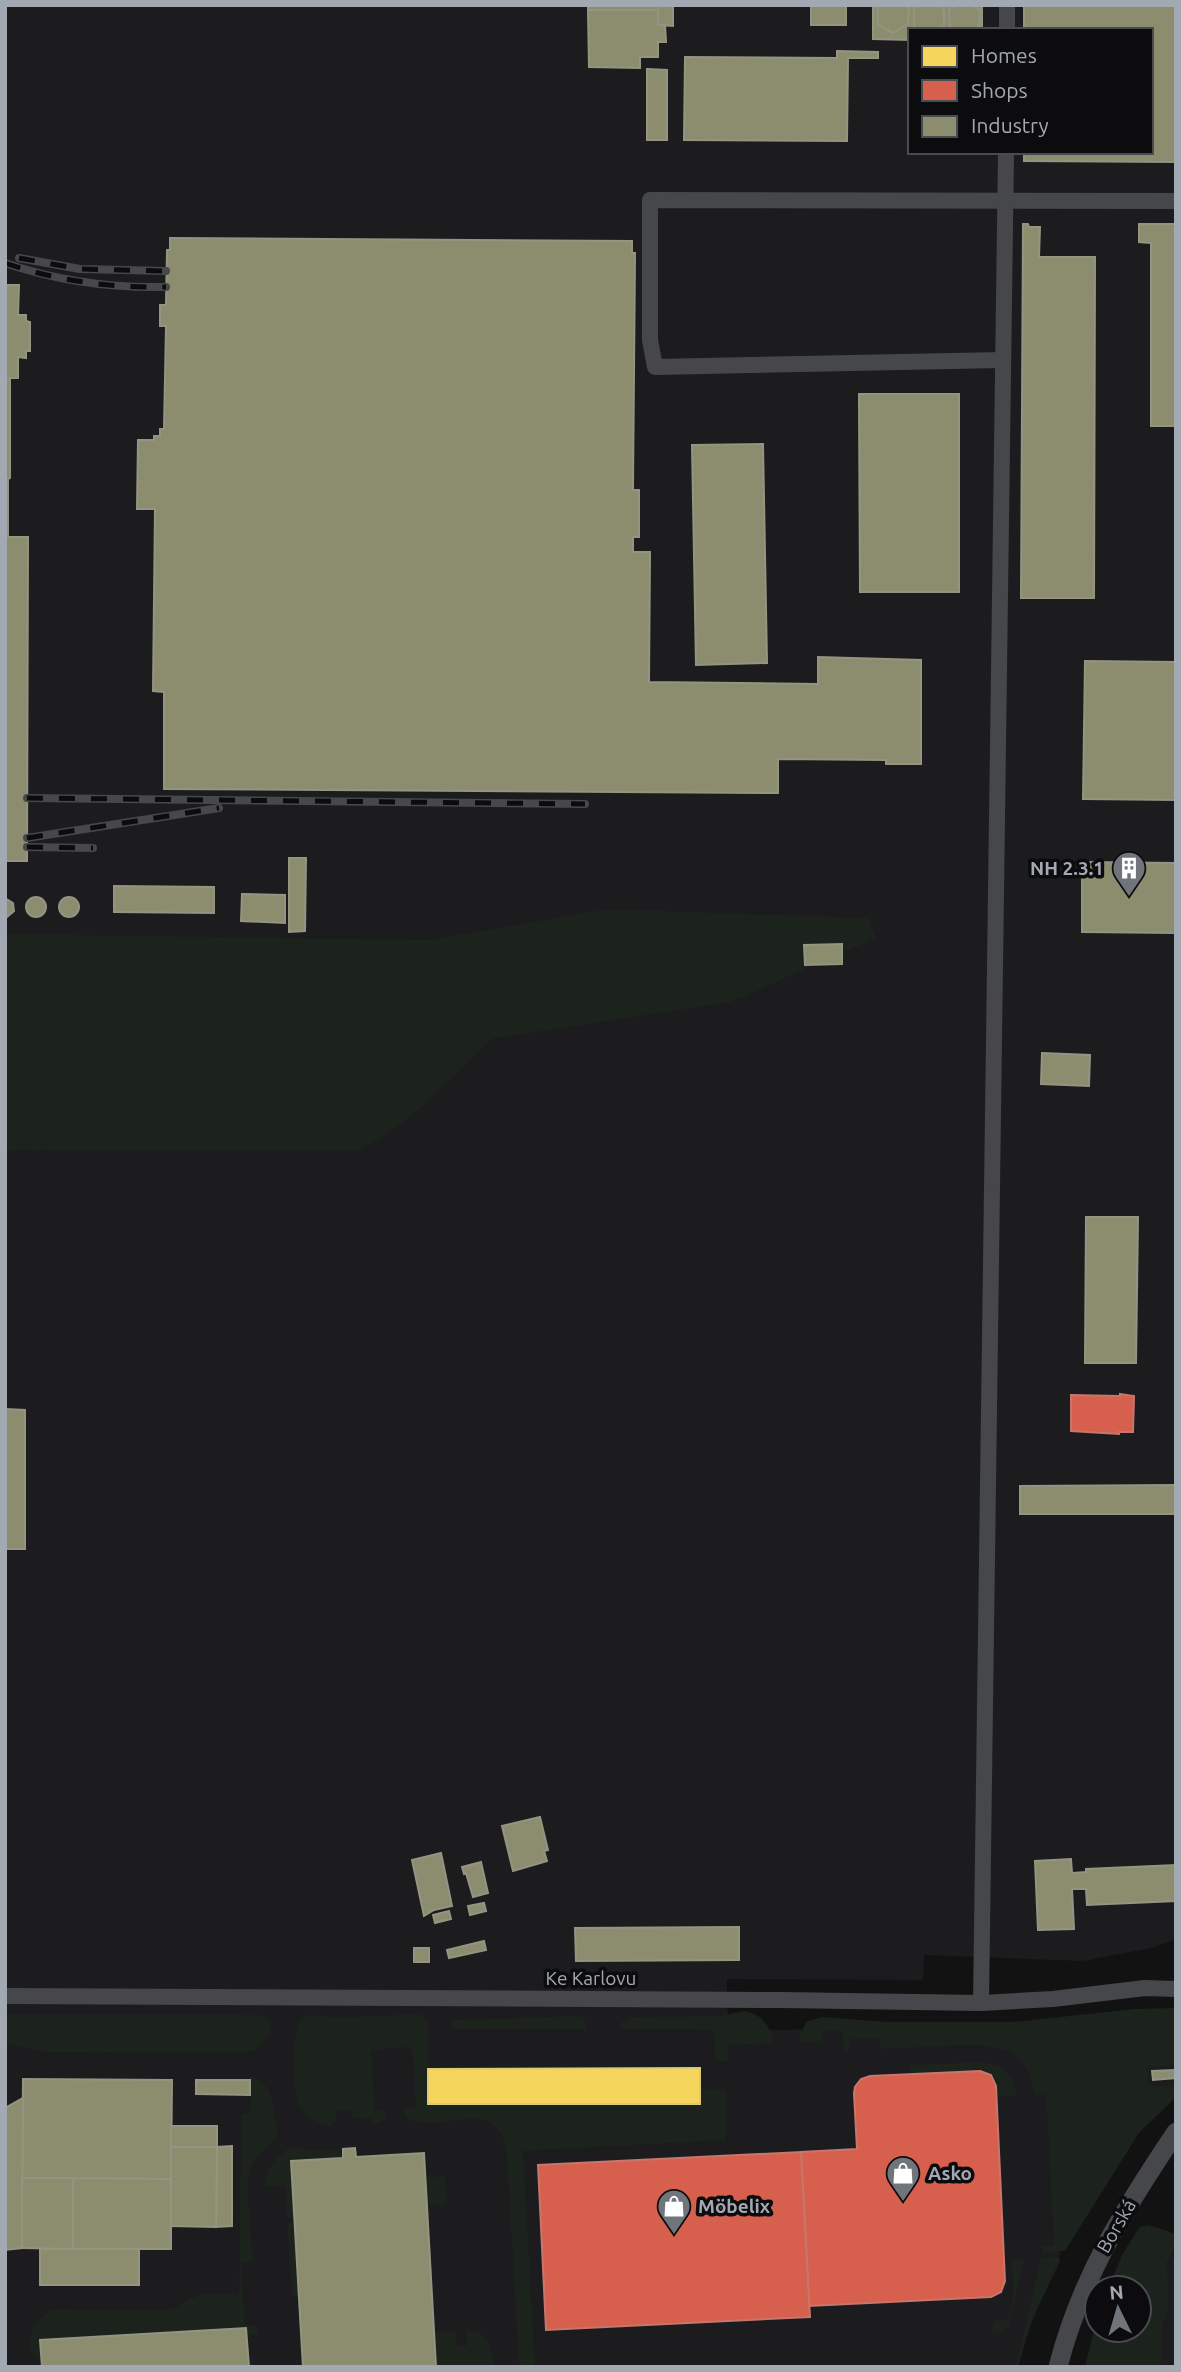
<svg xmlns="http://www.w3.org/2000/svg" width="1181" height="2372" font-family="Ubuntu,sans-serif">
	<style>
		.built { fill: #1c1c1e; fill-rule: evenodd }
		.green { fill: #1c221c }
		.homes { fill: #f6d55c; stroke: #ddc876; stroke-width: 2 }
		.shops { fill: #d6604d; stroke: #c7766c; stroke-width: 2 }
		.industry { fill: #8c8c6e; stroke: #939583; stroke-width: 2 }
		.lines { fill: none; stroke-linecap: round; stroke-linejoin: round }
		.minor { stroke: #46474a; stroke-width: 16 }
		.tertiary { stroke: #46474a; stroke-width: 19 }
		.rail-casing { stroke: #47484a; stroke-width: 8 }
		.rail { stroke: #0c0c0e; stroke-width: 5; stroke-dasharray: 16; stroke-linecap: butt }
		.labels { text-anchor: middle; stroke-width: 7; stroke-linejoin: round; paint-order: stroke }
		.poi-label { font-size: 19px; font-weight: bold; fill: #a3a9b3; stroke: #0c0c0e; text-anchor: start }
		.street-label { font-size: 19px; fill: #a3a9b3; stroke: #0c0c0e }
	</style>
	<rect width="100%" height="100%" fill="#121212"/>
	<g class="built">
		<path d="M5 5H1176V1939L1151 1948 1083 1961 924 1955 923 1980 727 1979 728 2030 1176 2028V2084L1161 2105 1139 2125 1067 2238 1047 2282 1016 2367H5ZM910 30H1151V152H910Z"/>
		<path d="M1176 2248V2367H1111L1139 2330V2314Z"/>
	</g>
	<g class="green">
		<path d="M607 909 868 918 876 938 731 1002 492 1039 425 1104 382 1138 357 1151 5 1150V934L429 940Z"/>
		<path d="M1176 2008V2065L1148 2067 1149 2086 1176 2085V2097L1139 2133 1065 2251 1042 2252V2246L1054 2245 1046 2095H1034C1029 2042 989 2044 947 2046 925 2047 903 2048 881 2049L878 2038 850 2039V2049L846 2051 844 2050 842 2030 823 2031V2041L803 2042 799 2038 806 2022 822 2017 888 2022H1013L1134 2009Z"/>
		<path d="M743 2011C760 2012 771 2026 773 2043L729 2045 728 2061H715L714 2030 621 2029V2023L628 2017 720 2016Z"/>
		<path d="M415 2013 422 2015 428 2024V2104H699L700 2089H727L726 2140 523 2151 535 2367H519L507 2158C500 2088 442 2137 408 2119L403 2109 416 2108 412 2047 371 2050 375 2111 387 2110 385 2120 373 2125 372 2118H353L351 2110 336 2111 337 2121 332 2122V2126C319 2124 303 2116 298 2103 293 2089 291 2026 302 2018 308 2012 321 2016 328 2017 341 2019 353 2017 366 2016 383 2015 398 2016 415 2013Z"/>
		<path d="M5 2014 261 2015 268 2018 272 2032 256 2050 245 2053 47 2052 5 2044Z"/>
		<path d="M575 2016 584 2017 587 2029H451L452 2022 455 2020Z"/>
		<path d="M983 2062C1003 2065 1014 2076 1017 2096H996L995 2081 984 2071 911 2074 910 2065Z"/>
		<path d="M251 2075C279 2088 269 2106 278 2130 274 2146 255 2154 250 2170 245 2186 252 2242 253 2262L241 2263 245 2325H257V2335H247L246 2328 41 2340V2361C18 2351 34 2317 53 2309L170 2310 198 2295H239L241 2114H250Z"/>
		<path d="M292 2146 308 2150 343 2149V2158L291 2161 294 2218 287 2219 285 2186 265 2187C265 2168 277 2156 292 2146Z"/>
		<path d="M445 2176 447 2204 427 2205 425 2177Z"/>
		<path d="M295 2222 299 2296H292L287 2223Z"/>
		<path d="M1149 2225 1176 2234V2248L1167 2263 1169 2307 1163 2323 1161 2367H1085L1097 2317V2330H1139V2288H1108L1123 2253 1140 2227Z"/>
		<path d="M1059 2257 1060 2261 1031 2322 1018 2367H1016L1041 2258Z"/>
		<path d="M1024 2259 1009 2326 1002 2333H993V2321L1007 2320 1013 2298 1012 2263 1014 2260Z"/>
		<path d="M467 2330C490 2331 492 2347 494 2367H436L434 2333 455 2331 457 2346H467Z"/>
	</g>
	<path class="homes" d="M700 2068V2104H428V2069Z"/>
	<g class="shops">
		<path d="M1120 1394 1134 1396 1133 1432H1119V1434L1071 1431V1395L1120 1396Z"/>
		<path d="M980 2071 991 2075 996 2086 1005 2281 1001 2292 991 2297 809 2306 801 2152 857 2149 854 2093 855 2087 861 2079 870 2076Z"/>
		<path d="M801 2152 810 2317 546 2330 538 2165Z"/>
	</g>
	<g class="industry">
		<rect x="588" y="5" width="70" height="5"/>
		<path d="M658 5H673V26L658 25Z"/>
		<rect x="811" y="5" width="35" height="20"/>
		<path d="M873 5H982V30H910V40L873 39Z"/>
		<path d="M882 5H904L909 8 908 24 893 33 878 25V7Z"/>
		<path d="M920 5H937L944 9V25L937 30H921L914 26V8Z"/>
		<path d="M957 5H971L980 10 979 26 973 30H956L950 26 949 9Z"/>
		<path d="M1024 5H1176V162L1024 161V152H1151V30H1024Z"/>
		<path d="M588 10H658V25H665L666 42H658V57H640V68L589 67Z"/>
		<path d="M837 51 878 52V58H848L847 141 684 140 685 57 837 58Z"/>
		<path d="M647 69 667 70V140H647Z"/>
		<path d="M1023 224H1028L1029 227H1040L1039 257H1095L1094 598H1021Z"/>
		<path d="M1139 224H1176V426H1151V243L1139 242Z"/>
		<path d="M170 238 632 241V253H635L633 490H639V537H633V552H650L649 682 818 684V657L921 660V764H886V760L778 759V793L164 789V692L153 691 155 509H137L138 440H154V436H160V429H164L166 326H160V305H166L167 250H170Z"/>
		<path d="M5 285H19L18 315H26V321L30 322V351H26V358L18 357V378H5Z"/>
		<path d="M5 380H10V478L8 479H5Z"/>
		<path d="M859 394H959V592H860Z"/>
		<path d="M763 444 767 663 696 665 692 445Z"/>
		<rect x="5" y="479" width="3" height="58"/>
		<path d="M5 537H28L27 861H5Z"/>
		<path d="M1085 661 1176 662V800L1083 799Z"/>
		<path d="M289 858H306L305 931 289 932Z"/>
		<path d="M1082 862 1176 863V933L1082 932Z"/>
		<path d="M114 886 214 887V913L114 912Z"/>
		<path d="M242 894 285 895V923L241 921Z"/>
		<circle cx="69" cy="907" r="10"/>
		<circle cx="36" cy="907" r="10"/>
		<path d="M5 898 13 903 14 911 7 917H5Z"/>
		<path d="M842 944V964L805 965 804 945Z"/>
		<path d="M1042 1053 1090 1055 1089 1086 1041 1084Z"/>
		<path d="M1086 1217H1138L1136 1363H1085Z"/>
		<path d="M5 1409 25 1410V1549H5Z"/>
		<path d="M1176 1485V1514H1020V1486Z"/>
		<path d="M540 1817 548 1850 544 1851 547 1861 513 1871 502 1826Z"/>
		<path d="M441 1853 452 1906 434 1910 424 1916 412 1860Z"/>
		<path d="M1071 1859 1072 1873 1086 1872V1869L1176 1865V1901L1087 1905 1086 1889H1072L1074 1929 1038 1930 1035 1861Z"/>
		<path d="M481 1862 488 1893 473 1897 466 1873 464 1874 462 1867Z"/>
		<path d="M484 1903 486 1911 470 1915 468 1906Z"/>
		<path d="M449 1911 451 1919 435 1923 433 1915Z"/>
		<path d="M739 1927V1960L576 1961 575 1928Z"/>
		<path d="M484 1941 486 1950 449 1958 447 1950Z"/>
		<rect x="414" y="1948" width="15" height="14"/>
		<path d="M1175 2070 1176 2078 1153 2080 1152 2071Z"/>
		<path d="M23 2079 172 2080 171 2179 22 2178Z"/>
		<path d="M196 2080H250V2095L196 2094Z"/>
		<path d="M23 2098 22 2248 5 2250V2108Z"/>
		<rect x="171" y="2126" width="46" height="21"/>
		<path d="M232 2146V2226L216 2227 217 2147Z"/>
		<path d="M171 2147H217L216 2227 171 2226Z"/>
		<path d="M355 2148 356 2157 424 2153 436 2367H303L291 2161 343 2158V2149Z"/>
		<path d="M22 2178H73V2249L22 2248Z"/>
		<path d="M73 2178 171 2179V2249H73Z"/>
		<rect x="40" y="2249" width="99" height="36"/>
		<path d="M246 2328 249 2367H42L40 2340Z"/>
	</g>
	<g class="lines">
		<g class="minor">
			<path d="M1007 30V5"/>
			<path d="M1003 360 655 367 650 340V200L1176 201"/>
			<path d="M5 1996 781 2000 981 2003 1053 1999 1145 1988 1176 1989"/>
			<path d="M981 2003 1006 152"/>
		</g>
		<path class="tertiary" d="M1058 2367C1081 2277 1125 2208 1176 2132"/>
		<defs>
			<g id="rail">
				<path d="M19 258 80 269 166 271"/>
				<path d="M5 263C57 281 112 288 166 287"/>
				<path d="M27 798 585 804"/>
				<path d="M27 838 219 808"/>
				<path d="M27 847 93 848"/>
			</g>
		</defs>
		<use href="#rail" class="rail-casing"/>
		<use href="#rail" class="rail"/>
	</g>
	<defs>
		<symbol id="building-pin" viewBox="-11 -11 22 30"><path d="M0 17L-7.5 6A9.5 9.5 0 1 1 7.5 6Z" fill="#70747b" stroke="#0c0c0e"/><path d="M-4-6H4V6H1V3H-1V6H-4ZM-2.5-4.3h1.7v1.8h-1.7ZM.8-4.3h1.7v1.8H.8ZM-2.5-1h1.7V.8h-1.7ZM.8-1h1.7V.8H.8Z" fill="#fff"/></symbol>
		<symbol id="shop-pin" viewBox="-11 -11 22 30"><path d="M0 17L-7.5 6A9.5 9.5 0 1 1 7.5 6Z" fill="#70747b" stroke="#0c0c0e"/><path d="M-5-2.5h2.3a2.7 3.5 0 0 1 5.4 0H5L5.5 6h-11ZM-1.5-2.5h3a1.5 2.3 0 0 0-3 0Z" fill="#fff"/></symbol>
	</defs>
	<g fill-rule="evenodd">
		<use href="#building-pin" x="1110" y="849" width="38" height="52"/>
		<use href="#shop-pin" x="884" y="2154" width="38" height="52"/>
		<use href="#shop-pin" x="655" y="2187" width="38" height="52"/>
	</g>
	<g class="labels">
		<g class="poi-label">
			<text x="1104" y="875" text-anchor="end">NH 2.3.1</text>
			<text x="928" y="2180">Asko</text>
			<text x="698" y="2213">Möbelix</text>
		</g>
		<g class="street-label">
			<text x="591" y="1985">Ke Karlovu</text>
			<text transform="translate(1116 2226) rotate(-60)" y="7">Borská</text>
		</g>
	</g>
	<rect width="1181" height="2372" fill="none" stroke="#a3a9b3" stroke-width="14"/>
	<rect x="908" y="28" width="245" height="126" fill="#0c0c0e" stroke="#484b50" stroke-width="2"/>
	<rect x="922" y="46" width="35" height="21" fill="#f6d55c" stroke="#484b50" stroke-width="2"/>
	<text x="971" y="63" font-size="21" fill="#a3a9b3">Homes</text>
	<rect x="922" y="80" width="35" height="21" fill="#d6604d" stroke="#484b50" stroke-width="2"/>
	<text x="971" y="98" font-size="21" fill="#a3a9b3">Shops</text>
	<rect x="922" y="116" width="35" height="21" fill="#8c8c6e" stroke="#484b50" stroke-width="2"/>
	<text x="971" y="133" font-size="21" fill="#a3a9b3">Industry</text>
	<g transform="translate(1118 2309) rotate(355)"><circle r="33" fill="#0c0c0e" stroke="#484b50" stroke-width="2"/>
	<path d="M0-5L12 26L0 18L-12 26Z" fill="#70747b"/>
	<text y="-10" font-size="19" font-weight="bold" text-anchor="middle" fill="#a3a9b3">N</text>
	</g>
</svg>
